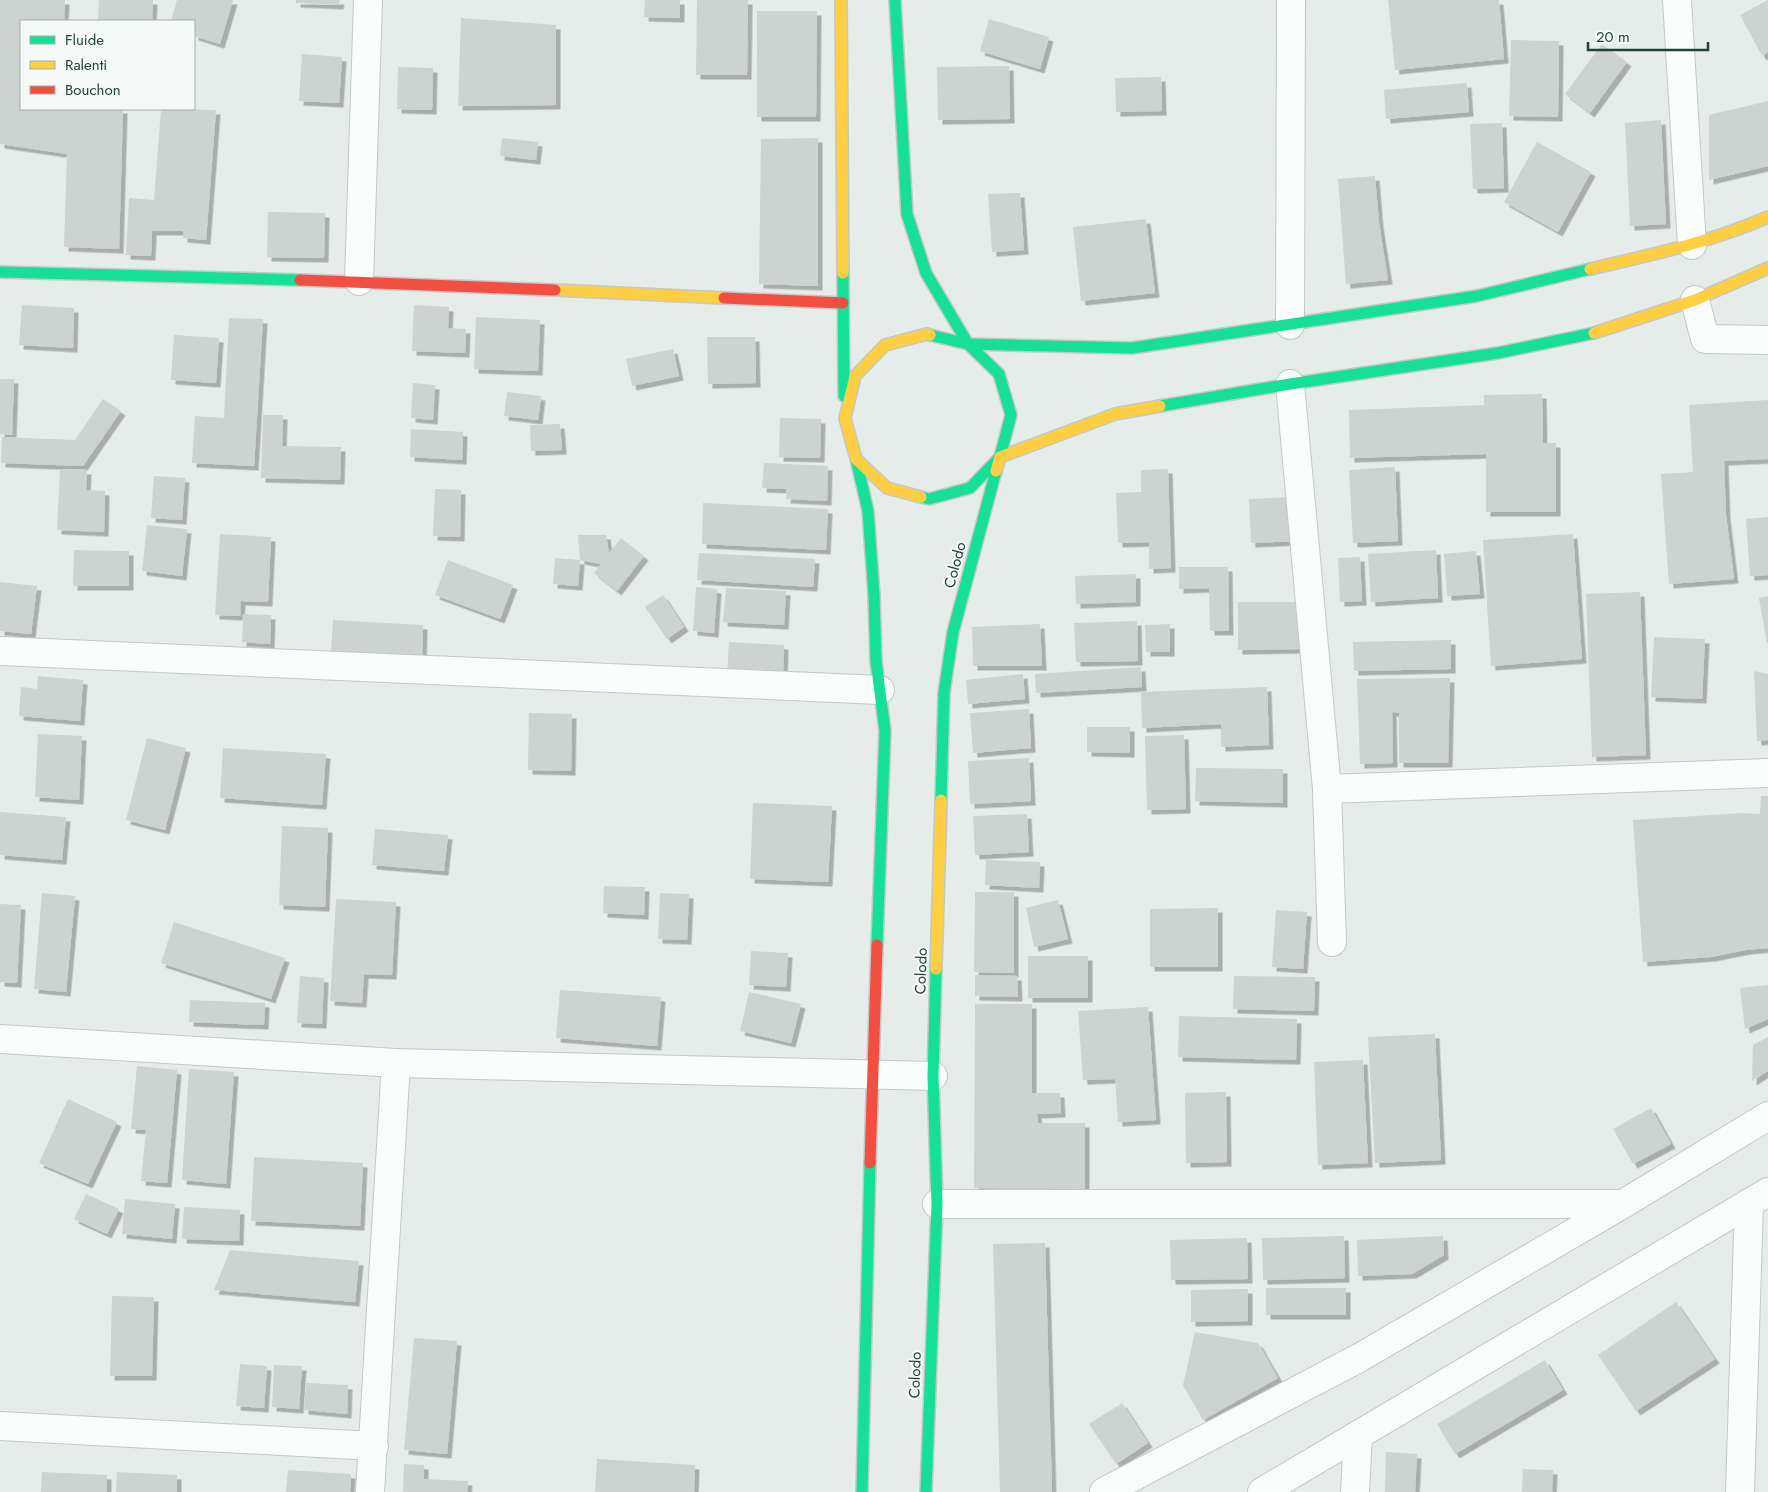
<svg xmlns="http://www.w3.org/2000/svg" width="1768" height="1492" font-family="Jost,sans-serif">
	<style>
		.building { fill: #cdd3d1; filter: url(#shadow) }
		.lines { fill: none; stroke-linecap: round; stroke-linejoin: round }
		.street-casing { stroke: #c3c9c6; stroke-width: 30 }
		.fast-casing { stroke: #c2c9c7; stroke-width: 14 }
		.slow-casing { stroke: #c2c9c7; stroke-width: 14 }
		.jam-casing { stroke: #c2c9c7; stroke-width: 14 }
		.street { stroke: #fbfcfc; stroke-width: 28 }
		.fast { stroke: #16e098; stroke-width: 11 }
		.slow { stroke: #ffcf43; stroke-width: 11 }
		.jam { stroke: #f24e42; stroke-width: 11 }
		.labels { text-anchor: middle; stroke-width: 4; stroke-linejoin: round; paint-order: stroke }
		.street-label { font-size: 15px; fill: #22403a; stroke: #f5faf8 }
	</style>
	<defs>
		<filter id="shadow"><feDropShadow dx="4.5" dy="4.5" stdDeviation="0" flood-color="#0004"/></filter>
	</defs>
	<rect width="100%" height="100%" fill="#e6ece9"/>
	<g class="building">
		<path d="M0 0H65L64 21H21V109H123L119 249 64 247 67 154 0 144Z"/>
		<path d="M99 0H153L152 21H98Z"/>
		<path d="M177 0H233L220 44 194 36V21H171Z"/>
		<path d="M296 0H340L339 5 296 3Z"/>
		<path d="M645 0H680V18L644 17Z"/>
		<path d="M697 0H748L747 75H696Z"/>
		<path d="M1388 0H1499L1504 59 1395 70Z"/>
		<path d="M1768 0V52L1762 56 1740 15Z"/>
		<path d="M757 11H817L816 117H757Z"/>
		<path d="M461 18 556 25V105L458 106Z"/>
		<path d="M989 19 1049 37 1040 69 980 51Z"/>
		<path d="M1511 40 1559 41 1558 117 1509 116Z"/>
		<path d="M1602 44 1627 62 1590 113 1565 94Z"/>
		<path d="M302 54 342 57 339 103 299 101Z"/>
		<path d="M1009 66 1010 119 938 120 937 67Z"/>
		<path d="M398 67 433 68 432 110 397 109Z"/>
		<path d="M1161 77 1162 111 1116 112 1115 78Z"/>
		<path d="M1467 83 1469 112 1386 119 1384 90Z"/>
		<path d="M1768 101V166L1709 180V115Z"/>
		<path d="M161 109 216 110 206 240 183 238V231H152L151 256 126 255 129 198 154 200Z"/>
		<path d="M1661 120 1666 224 1630 226 1625 123Z"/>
		<path d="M1502 123 1504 188 1473 189 1470 124Z"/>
		<path d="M502 138 538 142 536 160 500 156Z"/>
		<path d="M818 138V286L759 284 761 139Z"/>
		<path d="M1537 142 1591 172 1558 232 1504 202Z"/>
		<path d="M1375 176 1379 223 1388 280 1346 284 1338 179Z"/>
		<path d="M1020 193 1024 250 992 252 988 194Z"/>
		<path d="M268 212 325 213 324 258 267 257Z"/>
		<path d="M1146 219 1155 293 1081 301 1073 227Z"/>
		<path d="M22 305 74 308 73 348 19 345Z"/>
		<path d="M414 305 449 307 448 328 466 329 465 353 412 351Z"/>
		<path d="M476 317 540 320 538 371 474 369Z"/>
		<path d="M229 318 263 319 254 466 192 463 195 416 224 418Z"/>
		<path d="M174 335 219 338 216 383 171 380Z"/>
		<path d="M707 337H755L756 383 708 384Z"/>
		<path d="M673 349 679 376 632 386 626 359Z"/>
		<path d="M0 379H14L12 435 0 434Z"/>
		<path d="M413 383 435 385 433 420 411 418Z"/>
		<path d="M507 392 541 396 538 420 504 416Z"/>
		<path d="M1542 394 1543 443H1556V512H1486V454L1350 458 1349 410 1484 405V395Z"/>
		<path d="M103 399 121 411 83 466 1 463 2 437 75 440Z"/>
		<path d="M1768 400V459L1724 461 1726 515 1734 579 1669 584 1661 474 1693 472 1689 405Z"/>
		<path d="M263 415H283L282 446 341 447 340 480 261 478Z"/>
		<path d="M780 418 821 419 820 458 779 457Z"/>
		<path d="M560 424 562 450 531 451 530 425Z"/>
		<path d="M411 429 463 432 462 460 410 457Z"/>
		<path d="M764 463 828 466 827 501 786 499 787 489 762 488Z"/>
		<path d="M1395 467 1398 541 1353 543 1349 470Z"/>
		<path d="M60 469 87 470 86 490 105 491 104 532 57 530Z"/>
		<path d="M1168 469 1171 568 1149 569V542L1118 543 1116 493 1141 492V470Z"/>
		<path d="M154 476 185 478 182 520 151 518Z"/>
		<path d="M435 489 461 490 460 537 433 536Z"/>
		<path d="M1293 497 1296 541 1251 543 1249 499Z"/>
		<path d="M703 503 828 509 826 550 702 544Z"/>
		<path d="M1768 517V575L1750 576 1746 519Z"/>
		<path d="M147 525 187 529 182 576 142 571Z"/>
		<path d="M220 534 271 537 268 602 241 601 240 616 215 615Z"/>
		<path d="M1573 534 1582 659 1491 666 1483 540Z"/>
		<path d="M578 535H606L609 553 621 538 644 556 617 591 594 573 601 564 580 560 578 586 553 584 555 558 580 560Z"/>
		<path d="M74 550 129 551V586H73Z"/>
		<path d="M1436 550 1438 598 1371 602 1368 554Z"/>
		<path d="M1476 551 1480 594 1447 596 1444 554Z"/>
		<path d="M699 553 815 559 813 587 697 580Z"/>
		<path d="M1360 557 1362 601 1340 602 1338 558Z"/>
		<path d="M448 560 513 585 500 619 435 595Z"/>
		<path d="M1179 567H1228L1229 631H1210L1209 588 1179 589Z"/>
		<path d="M1136 574V602L1076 604 1075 576Z"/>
		<path d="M0 582 37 586 31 634 0 631Z"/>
		<path d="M696 587 717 589 714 633 693 631Z"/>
		<path d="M726 588 786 591 784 625 723 622Z"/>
		<path d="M1640 592 1646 755 1592 757 1586 594Z"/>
		<path d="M663 595 684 627 667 639 645 607Z"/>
		<path d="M1768 596V643H1767L1759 598Z"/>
		<path d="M1238 602H1300V649L1238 650Z"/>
		<path d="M243 614 271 615 270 644 242 642Z"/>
		<path d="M333 620 423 625 422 658 331 653Z"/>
		<path d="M1137 621 1138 661 1076 662 1074 623Z"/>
		<path d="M1040 624 1042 666H973L972 627Z"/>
		<path d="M1170 624V652H1146L1145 625Z"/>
		<path d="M1654 637 1705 639 1702 699 1651 697Z"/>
		<path d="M1451 640V669L1354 671 1353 642Z"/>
		<path d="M729 642 784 645 783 678 727 675Z"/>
		<path d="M1141 667 1142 687 1036 693 1035 674Z"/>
		<path d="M1754 671 1768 674V740L1757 741Z"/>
		<path d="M1023 674 1025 699 968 704 966 680Z"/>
		<path d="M38 676 83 680 80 721 19 716 21 687 37 689Z"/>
		<path d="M1450 678 1448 763H1399V713L1392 712 1393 763 1360 764 1357 679Z"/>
		<path d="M1267 687 1269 745 1221 747V724L1142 728 1141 692Z"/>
		<path d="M1029 709 1031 748 973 753 970 713Z"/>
		<path d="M529 713 572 714 571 771 528 770Z"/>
		<path d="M1087 727H1130V753L1087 752Z"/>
		<path d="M38 734 82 736 79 800 35 797Z"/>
		<path d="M1184 735 1186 809 1147 810 1145 736Z"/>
		<path d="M147 738 186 748 165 830 126 820Z"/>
		<path d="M223 748 326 754 322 805 220 798Z"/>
		<path d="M1029 758 1031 801 970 804 968 761Z"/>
		<path d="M1196 768 1283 769V803L1195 801Z"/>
		<path d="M1761 796H1768V948L1746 950 1711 957 1643 962 1633 820 1742 813 1760 814Z"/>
		<path d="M753 803 832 806 828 882 750 879Z"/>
		<path d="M0 812 66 817 62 860 0 855Z"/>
		<path d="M1027 814 1029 852 975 855 973 816Z"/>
		<path d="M282 826 328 828 325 907 279 905Z"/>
		<path d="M375 829 448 835 444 871 372 865Z"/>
		<path d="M986 860 1040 862 1039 888 985 885Z"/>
		<path d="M604 886 645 887 644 915 603 913Z"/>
		<path d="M975 892H1014V973L974 972Z"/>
		<path d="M42 893 75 896 66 992 34 989Z"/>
		<path d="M660 893 689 894 687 940 658 939Z"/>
		<path d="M336 899 396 902 392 975 364 974 362 1003 330 1001Z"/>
		<path d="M1058 900 1068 939 1034 947 1026 908Z"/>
		<path d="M0 904 21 905 17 983 0 982Z"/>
		<path d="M1218 908V967H1150V909Z"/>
		<path d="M1276 910 1307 912 1303 969 1272 967Z"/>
		<path d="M174 922 285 958 271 999 161 963Z"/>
		<path d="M751 951 788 953 786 987 749 985Z"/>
		<rect x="1028" y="956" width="60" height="42"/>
		<path d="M975 975 1017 976 1018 997 975 996Z"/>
		<path d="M300 976 324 978 322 1024 297 1023Z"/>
		<path d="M1234 976 1315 977 1314 1011 1233 1009Z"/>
		<path d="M1768 985V1019L1745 1029 1740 988Z"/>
		<path d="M560 990 661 997 657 1046 556 1038Z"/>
		<path d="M749 992 801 1004 791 1043 740 1031Z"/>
		<path d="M190 1000 265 1003 264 1025 189 1022Z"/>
		<path d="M975 1004H1032V1093H1060L1061 1113 1037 1114 1038 1123H1085V1189L974 1188Z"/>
		<path d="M1148 1007 1156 1120 1118 1122 1115 1079 1083 1080 1078 1011Z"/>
		<path d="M1179 1016 1297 1019 1296 1060 1178 1057Z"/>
		<path d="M1435 1034 1441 1160 1375 1163 1368 1037Z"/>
		<path d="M1768 1037V1071L1752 1081 1753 1045Z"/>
		<path d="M1363 1060 1368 1163 1318 1165 1314 1062Z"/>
		<path d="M137 1066 177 1070 167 1183 141 1181 146 1130 131 1129Z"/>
		<path d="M189 1069 234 1072 226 1184 182 1180Z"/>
		<path d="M1226 1092 1227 1162 1186 1163 1185 1093Z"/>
		<path d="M68 1099 117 1122 88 1184 39 1163Z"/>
		<path d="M1651 1108 1671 1144 1633 1164 1613 1129Z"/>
		<path d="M254 1157 363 1163 360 1226 251 1221Z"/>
		<path d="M86 1194 119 1209 107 1234 74 1219Z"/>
		<path d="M125 1199 175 1204 172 1239 122 1234Z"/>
		<path d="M184 1207 240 1210 239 1241 182 1239Z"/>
		<path d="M1344 1236 1345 1278 1263 1280 1262 1238Z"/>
		<path d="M1443 1236 1444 1255 1412 1274 1358 1276 1357 1240Z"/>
		<path d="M1247 1238 1248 1279 1171 1280 1170 1240Z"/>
		<path d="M1045 1243 1052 1492H1000L993 1244Z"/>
		<path d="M230 1250 359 1261 355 1302 214 1290Z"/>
		<rect x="1266" y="1288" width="80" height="27"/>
		<path d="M1248 1289V1321L1191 1322V1290Z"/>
		<path d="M112 1296 154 1297 152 1376H110Z"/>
		<path d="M1676 1302 1715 1359 1636 1411 1598 1355Z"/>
		<path d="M1195 1332 1258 1343 1278 1378 1203 1420 1183 1385Z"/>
		<path d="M414 1338 457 1341 447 1454 404 1450Z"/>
		<path d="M1545 1360 1563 1390 1455 1454 1437 1424Z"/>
		<path d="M240 1364 267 1366 264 1408 236 1406Z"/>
		<path d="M274 1365 302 1366 299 1409 272 1407Z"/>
		<path d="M306 1383 348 1385 347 1414 304 1410Z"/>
		<path d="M1122 1403 1148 1443 1116 1464 1089 1424Z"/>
		<path d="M1386 1452 1417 1454 1415 1492H1385Z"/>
		<path d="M597 1459 695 1465 694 1492H595Z"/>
		<path d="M404 1464 424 1465V1479L468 1481 467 1492H403Z"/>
		<path d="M1523 1469 1553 1470 1552 1492H1522Z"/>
		<path d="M288 1470 351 1474 350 1492H286Z"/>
		<path d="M42 1472 107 1475V1492H41Z"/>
		<path d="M117 1472 177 1475V1492H116Z"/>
	</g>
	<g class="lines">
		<defs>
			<g id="street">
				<path d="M1677 0 1692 245"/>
				<path d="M359 281 368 0"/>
				<path d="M1695 300 1705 339 1768 340"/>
				<path d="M1290 325 1291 0"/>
				<path d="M1290 384 1327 789 1332 942"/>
				<path d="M0 651 880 690"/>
				<path d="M1327 789 1768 773"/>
				<path d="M0 1039 396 1063 933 1076"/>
				<path d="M937 1204H1623"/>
				<path d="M0 1426 374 1446"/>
				<path d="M370 1492 396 1063"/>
				<path d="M1104 1492 1359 1358 1623 1204 1768 1116"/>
				<path d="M1262 1492 1768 1192"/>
				<path d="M1355 1492 1358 1435"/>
				<path d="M1740 1492 1749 1203"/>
			</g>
			<g id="fast">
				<path d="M895 0 907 214 926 273 968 344 999 374 1011 415 1000 457 970 488 929 499 921 497"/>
				<path d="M0 272 300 280"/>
				<path d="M843 273 844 396"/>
				<path d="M930 335 968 344 1132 348 1477 296 1590 269"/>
				<path d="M1160 406 1290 384 1498 353 1594 333"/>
				<path d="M856 459 868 511 874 595 876 661 885 731 877 945"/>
				<path d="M941 800 944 693 953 632 996 471"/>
				<path d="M862 1492 870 1163"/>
				<path d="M926 1492 937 1204 933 1076 936 969"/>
			</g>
			<g id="slow">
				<path d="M841 0 843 273"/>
				<path d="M1590 269C1651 255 1711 242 1768 217"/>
				<path d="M555 290 724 298"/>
				<path d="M1594 333 1695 300 1768 268"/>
				<path d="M996 471 1000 457 1115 414 1160 406"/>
				<path d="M921 497 887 488 856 459 845 418 855 376 885 345 927 334 930 335"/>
				<path d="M936 969 941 800"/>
			</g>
			<g id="jam">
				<path d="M300 280 555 290"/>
				<path d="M724 298 843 303"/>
				<path d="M870 1163 877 945"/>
			</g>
		</defs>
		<use href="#street" class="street-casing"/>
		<use href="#fast" class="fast-casing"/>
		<use href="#slow" class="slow-casing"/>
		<use href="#jam" class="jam-casing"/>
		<use href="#street" class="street"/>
		<use href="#fast" class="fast"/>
		<use href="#slow" class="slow"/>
		<use href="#jam" class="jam"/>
	</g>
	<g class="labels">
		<g class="street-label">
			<text transform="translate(955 565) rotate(-75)" y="5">Colodo</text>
			<text transform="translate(921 971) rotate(-88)" y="5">Colodo</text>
			<text transform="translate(915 1375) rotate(-88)" y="5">Colodo</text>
		</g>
	</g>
	<rect x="20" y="20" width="175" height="90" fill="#f5faf8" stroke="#a1b0ac"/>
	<rect x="30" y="36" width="25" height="8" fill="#16e098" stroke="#a1b0ac"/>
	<text x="65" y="45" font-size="15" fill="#22403a">Fluide</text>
	<rect x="30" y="61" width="25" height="8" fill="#ffcf43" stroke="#a1b0ac"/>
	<text x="65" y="70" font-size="15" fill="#22403a">Ralenti</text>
	<rect x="30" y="86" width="25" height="8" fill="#f24e42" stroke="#a1b0ac"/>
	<text x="65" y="95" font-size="15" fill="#22403a">Bouchon</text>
	<path d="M1588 42v8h120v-8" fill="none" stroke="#22403a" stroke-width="2.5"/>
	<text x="1596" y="42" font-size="15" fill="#22403a" stroke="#f5faf8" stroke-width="4" paint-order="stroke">20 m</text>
</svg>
